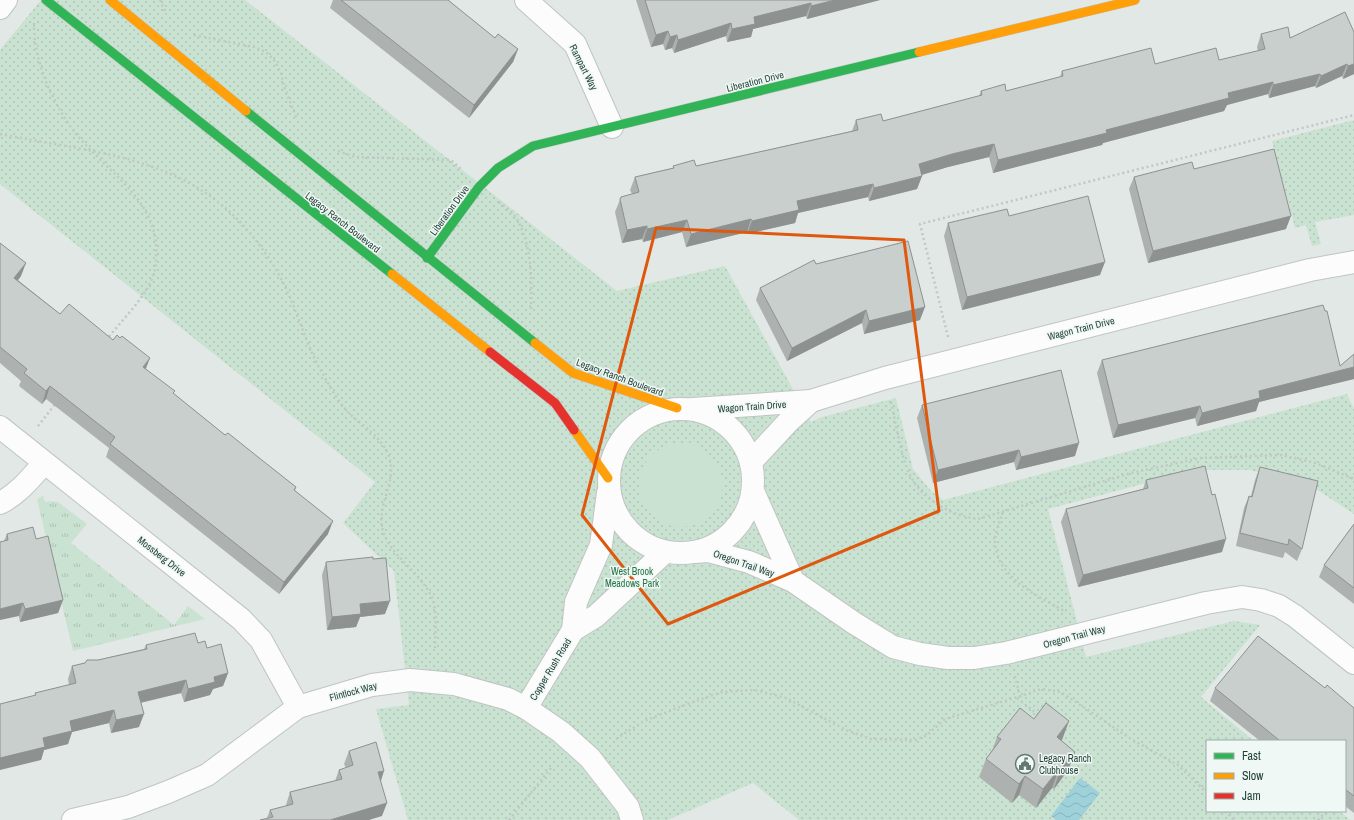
<svg xmlns="http://www.w3.org/2000/svg" width="1354" height="820" font-family="'Archivo Narrow',sans-serif">
	<style>
		.grass { fill: url(#grass-tufts) }
		.park { fill: url(#park-dots) }
		.garden { fill: #cae2d2 }
		.water { fill: url(#water-waves) }
		.lines { fill: none; stroke-linecap: round; stroke-linejoin: round }
		.street-casing { stroke: #bfc5c2; stroke-width: 24 }
		.fast-casing { stroke: #bec6c3; stroke-width: 10 }
		.slow-casing { stroke: #bec6c3; stroke-width: 10 }
		.jam-casing { stroke: #bec6c3; stroke-width: 10 }
		.path { stroke: #bfc8c6; stroke-width: 2.5; stroke-dasharray: 2 3; stroke-linecap: butt }
		.street { stroke: #fbfcfb; stroke-width: 22 }
		.fast { stroke: #30b455; stroke-width: 9 }
		.slow { stroke: #ff9f0a; stroke-width: 9 }
		.jam { stroke: #e5322d; stroke-width: 9 }
		.wall { fill: #adb2b0 }
		.shaded-wall { fill: #8d9190 }
		.building { fill: #c9cfcd; stroke: #8d9190 }
		.marked { fill: none; stroke: #de580e; stroke-width: 3; stroke-linejoin: round }
		.labels { text-anchor: middle; stroke-width: 3; stroke-linejoin: round; paint-order: stroke }
		.street-label { font-size: 10px; fill: #1f3c35; stroke: #eff8f4 }
		.park-label { font-size: 10px; fill: #267647; stroke: #eff8f4 }
		.poi-label { font-size: 10px; fill: #1f3c35; stroke: #eff8f4; text-anchor: start }
	</style>
	<defs>
		<pattern id="grass-tufts" width="24" height="20" patternUnits="userSpaceOnUse"><rect width="24" height="20" fill="#cae2d2"/><path d="M3 7l-1-3M5 7V3M7 7l1-3M15 17l-1-3M17 17v-4M19 17l1-3" fill="none" stroke="#adc3b5"/></pattern>
		<pattern id="park-dots" width="8" height="8" patternUnits="userSpaceOnUse"><rect width="8" height="8" fill="#cae2d2"/><path d="M2 2h.1M6 6h.1" fill="none" stroke="#adc3b5" stroke-width="1.8" stroke-linecap="round"/></pattern>
		<pattern id="water-waves" width="16" height="10" patternUnits="userSpaceOnUse"><rect width="16" height="10" fill="#9fd1da"/><path d="M0 5q4-4 8 0t8 0" fill="none" stroke="#88b4bc"/></pattern>
	</defs>
	<rect width="100%" height="100%" fill="#e2e8e5"/>
	<path class="grass" d="M43 496 45 502 52 501 58 502 87 524 71 543 174 625 188 606 205 619 73 651 37 499Z"/>
	<g class="park">
		<path d="M41 0H245L617 291 725 266 811 422 822 417 896 398 913 469 931 491 943 500 1347 394 1354 409V514L1319 491 1251 470H1196L1048 509 1086 657 1234 621 1260 625 1201 697 1254 741H1207V811H1339L1350 820H799L753 783 668 820H408L376 709 409 705 394 571 343 523 375 482 0 184V50Z"/>
		<path d="M1354 120V215L1315 222 1321 244 1312 246 1306 225 1295 228 1272 141Z"/>
	</g>
	<circle class="garden" cx="681" cy="485" r="42"/>
	<path class="water" d="M1080 778 1100 793 1079 820H1056L1051 816Z"/>
	<g class="lines">
		<defs>
			<g id="street">
				<path d="M526 0 575 44 612 127"/>
				<path d="M0 8 6 0"/>
				<circle cx="681" cy="481" r="72"/>
				<path d="M693 409 811 401 885 378 1310 270 1354 262"/>
				<path d="M0 427 241 619 261 640 298 707"/>
				<path d="M751 462 789 421 811 401"/>
				<path d="M753 491 793 581"/>
				<path d="M0 503C18 494 31 478 44 463"/>
				<path d="M694 552 708 551 749 562 793 581 854 623 893 647 920 654 948 658H974L1006 653 1206 603 1242 597 1261 600 1279 606 1295 616 1354 663"/>
				<path d="M573 630 596 616 665 552"/>
				<path d="M526 708 573 630 576 602 601 545 608 493"/>
				<path d="M73 820 128 807 168 792 207 775 298 707 372 685 410 680 454 684 508 699 526 708 561 732 590 758 628 807 632 820"/>
			</g>
			<g id="fast">
				<path d="M46 0 392 274"/>
				<path d="M246 111 535 343"/>
				<path d="M427 258 479 187 498 168 533 146 919 52"/>
			</g>
			<g id="slow">
				<path d="M110 0 246 111"/>
				<path d="M919 52 1135 0"/>
				<path d="M392 274 490 352"/>
				<path d="M535 343 573 373 677 408"/>
				<path d="M574 430 608 478"/>
			</g>
			<path id="jam" d="M490 352 555 403 574 430"/>
		</defs>
		<use href="#street" class="street-casing"/>
		<use href="#fast" class="fast-casing"/>
		<use href="#slow" class="slow-casing"/>
		<use href="#jam" class="jam-casing"/>
		<g class="path">
			<path d="M160 0 165 11"/>
			<path d="M34 23C33 59 52 102 73 130 103 170 161 200 156 257 156 265 155 273 151 281 141 302 122 320 108 338"/>
			<path d="M194 35 254 47 266 52 274 60 281 73 284 87 297 119"/>
			<path d="M0 134C114 157 207 156 275 268 295 300 303 339 321 371 329 384 336 399 346 410 359 424 383 437 389 457 398 481 375 507 383 531 391 557 421 572 432 598 438 613 435 634 435 650"/>
			<path d="M338 151 355 157 451 160 462 170"/>
			<path d="M499 202C506 207 514 213 518 221 532 248 532 280 531 309"/>
			<path d="M948 337 920 224 1354 115"/>
			<path d="M891 402C896 425 900 450 908 471 919 498 951 516 978 519L1131 473 1201 458 1281 455 1316 463 1354 479"/>
			<path d="M38 426 56 403"/>
			<path d="M1003 512C1000 522 995 532 995 542 996 578 1040 597 1066 612"/>
			<path d="M1015 676 1020 697"/>
			<path d="M1017 698 1040 716"/>
			<path d="M616 739 644 721 690 703 722 692 755 690 786 698 846 730 871 739 916 740 927 735 945 719 1021 696 1041 689 1061 692 1131 739 1178 765 1207 793"/>
			<path d="M1225 811 1234 820"/>
			<path d="M509 820 551 768"/>
			<path d="M1318 820 1326 811"/>
		</g>
		<use href="#street" class="street"/>
		<use href="#fast" class="fast"/>
		<use href="#slow" class="slow"/>
		<use href="#jam" class="jam"/>
	</g>
	<g class="wall">
		<path d="M333 0H448L495 38 518 49 513 62 469 118 330 8Z"/>
		<path d="M636 0H880L807 19 806 16 753 29 751 37 727 42 726 36 674 53 672 48 665 50 663 44 651 47Z"/>
		<path d="M1345 12 1354 74 1343 79 1342 76 1316 88 1315 86 1269 98 1268 94 1227 105 1224 111 1103 143 1102 145 993 173 989 157 948 167 922 175V176L917 189 869 201 868 197 798 213 795 223 747 234V232L686 247 682 232 643 242 642 239 622 243 615 212 621 197 632 194 630 190 635 177 673 168V166H696L852 131 856 120 883 121 979 96 981 91H1006L1060 77 1062 71 1155 64 1219 60 1258 51 1257 47 1261 34 1290 38Z"/>
		<path d="M1194 169 1286 229 1148 263 1129 189 1134 177Z"/>
		<path d="M1009 216 1100 275 962 310 944 236 948 223Z"/>
		<path d="M0 243 21 276 18 280 60 314 146 369 173 394 225 435 296 487 295 491 328 534 279 594 106 457 109 448 46 399 42 404 19 386 21 381 0 363Z"/>
		<path d="M816 264 920 320 864 334 862 323 787 361 756 300 760 288Z"/>
		<path d="M1354 354V379L1259 402 1256 411 1197 426 1195 418 1113 438 1097 373 1102 360 1340 366Z"/>
		<path d="M922 405 1075 456 1016 470 1014 462 933 483 917 418Z"/>
		<path d="M1260 467 1302 549 1297 561 1285 552 1283 558 1236 546 1244 508 1249 496H1251L1255 480Z"/>
		<path d="M1146 480 1222 552 1078 587 1061 522 1066 509 1143 489Z"/>
		<path d="M1354 524V604L1319 577 1324 565Z"/>
		<path d="M7 534 36 539 63 600 58 613 20 622 4 541Z"/>
		<path d="M326 562 385 614 360 617 356 627 327 630 322 575Z"/>
		<path d="M198 643 207 648 228 673 223 686 213 689 210 695 184 702 181 693 141 703 139 727 111 733 109 723 72 732 68 744 44 750 41 760 35 695V693L69 685 68 679 72 666 144 649 146 645Z"/>
		<path d="M1215 688H1325L1354 708V813L1345 806V741H1260L1210 701Z"/>
		<path d="M997 737 1062 740V741L1075 752 1068 770 1054 789 1052 788 1036 808 1019 795 1012 803 979 777 986 759 992 751Z"/>
		<path d="M349 751 380 782 382 816 267 818 270 810 286 806V805L290 792 335 781 339 770 346 768 344 764Z"/>
	</g>
	<g class="shaded-wall">
		<path d="M835 0H880L807 19 811 6Z"/>
		<path d="M811 3 806 16 753 29 751 37 727 42 732 29 754 17Z"/>
		<path d="M731 23 726 36 674 53 678 40Z"/>
		<path d="M668 31 663 44 651 47 656 35Z"/>
		<path d="M677 35 672 48 665 50 670 37Z"/>
		<path d="M518 49 513 62 469 118 474 105Z"/>
		<path d="M1347 64 1342 76 1316 88 1321 76Z"/>
		<path d="M1354 64V74L1343 79 1348 66Z"/>
		<path d="M1320 74 1315 86 1269 98 1273 85Z"/>
		<path d="M1273 82 1268 94 1227 105 1224 111 1103 143 1102 145 993 173 998 160 1106 130 1228 93Z"/>
		<path d="M994 144 989 157 948 167 914 177 919 164 952 154Z"/>
		<path d="M922 176 917 189 869 201 874 188Z"/>
		<path d="M873 184 868 197 798 213 795 223 747 234 752 221 797 201Z"/>
		<path d="M1291 216 1286 229 1148 263 1153 251Z"/>
		<path d="M751 219 747 232 686 247 691 234Z"/>
		<path d="M687 220 682 232 643 242 647 229Z"/>
		<path d="M647 226 642 239 622 243 627 230Z"/>
		<path d="M1105 262 1100 275 962 310 967 297Z"/>
		<path d="M26 263 21 276 10 290 14 278Z"/>
		<path d="M925 307 920 320 864 334 869 321Z"/>
		<path d="M866 310 862 323 787 361 792 348Z"/>
		<path d="M150 358 145 371 143 367Z"/>
		<path d="M1354 367V379L1259 402 1256 411 1197 426 1202 413 1259 391Z"/>
		<path d="M50 386 46 399 42 404 46 391Z"/>
		<path d="M1200 406 1195 418 1113 438 1118 425Z"/>
		<path d="M1079 443 1075 456 1016 470 1021 457Z"/>
		<path d="M1019 450 1014 462 933 483 938 470Z"/>
		<path d="M333 521 328 534 279 594 284 582Z"/>
		<path d="M1226 539 1222 552 1078 587 1083 575Z"/>
		<path d="M63 600 58 613 20 622 25 609Z"/>
		<path d="M390 601 385 614 360 617 356 627 327 630 332 617 360 604Z"/>
		<path d="M23 603 19 616 0 620V609Z"/>
		<path d="M228 673 223 686 213 689 210 695 184 702 188 689 214 677Z"/>
		<path d="M186 680 181 693 134 704 138 692Z"/>
		<path d="M114 710 109 723 72 732 68 744 44 750 41 760 0 770V758L70 721Z"/>
		<path d="M144 714 139 727 111 733 116 720Z"/>
		<path d="M1069 721 1062 740 1050 756 1057 737Z"/>
		<path d="M1075 752 1068 770 1054 789 1060 770Z"/>
		<path d="M1059 769 1052 788 1036 808 1043 789Z"/>
		<path d="M384 771 380 784 378 772Z"/>
		<path d="M1025 776 1019 795 1012 803 1019 784Z"/>
		<path d="M387 803 382 816 369 820H330Z"/>
	</g>
	<g class="building">
		<path d="M341 0H448L495 38 498 34 518 49 474 105Z"/>
		<path d="M645 0H835L811 6V3L754 17 755 24 732 29 731 23 678 40 677 35 670 37 668 31 656 35Z"/>
		<path d="M1345 12 1354 32V64L1348 66 1347 64 1321 76 1320 74 1273 85V82L1228 93 1229 98 1106 130 1107 133 998 160 994 144 952 154 919 164 922 176 874 188 873 184 797 201 799 210 752 221 751 219 691 234 687 220 647 229V226L627 230 620 199 621 197 639 192 635 177 674 168 673 166 694 160 696 166 858 130 856 120 881 114 883 121 982 95 981 91 1005 84 1006 91 1063 76 1062 71 1151 48 1155 64 1216 48 1219 60 1265 49 1261 34 1288 27 1290 38Z"/>
		<path d="M1274 149 1291 216 1153 251 1134 177 1192 162 1194 169Z"/>
		<path d="M1088 196 1105 262 967 297 948 223 1007 209 1009 216Z"/>
		<path d="M908 241 925 307 869 321 866 310 792 348 760 288 814 260 816 264Z"/>
		<path d="M0 243 26 263 14 278 60 314 69 304 113 340 117 335 120 338 122 336 150 358 143 367 175 391 173 393 225 435 228 433 258 457 296 487 294 490 333 521 284 582 110 444 115 437 50 386 46 391 24 373 27 369 0 347Z"/>
		<path d="M1323 305 1325 311H1327L1340 366 1354 354V367L1259 391 1260 398 1202 413 1200 406 1118 425 1102 360Z"/>
		<path d="M1061 370 1079 443 1021 457 1019 450 938 470 922 405Z"/>
		<path d="M1205 466 1212 495 1215 494 1226 539 1083 575 1066 509 1148 488 1146 480Z"/>
		<path d="M1260 467 1318 481 1302 549 1289 539 1288 545 1240 533 1249 496 1252 497Z"/>
		<path d="M1354 524V588L1324 565Z"/>
		<path d="M33 527 36 539 48 536 63 600 25 609 23 603 0 609V542L8 540 7 534Z"/>
		<path d="M373 557V559L386 558 390 601 360 604 361 614 332 617 326 562Z"/>
		<path d="M195 633 198 643 205 641 207 648 221 644 228 673 214 677 215 682 188 689 186 680 138 692 144 714 116 720 114 710 70 721 72 731 43 738 45 747 0 758V704L36 695 35 693 76 683 72 666 85 663 87 660H98L147 649 146 645Z"/>
		<path d="M1258 636 1325 688 1327 685 1354 708V796L1345 789V741H1279V740L1215 688Z"/>
		<path d="M1046 703 1069 721 1057 737 1075 752 1060 770 1059 769 1043 789 1025 776 1019 784 986 759 1001 739 997 737 1020 708 1034 719Z"/>
		<path d="M376 742 384 771 378 772 387 803 330 820H260L273 817 270 810 293 804 290 792 342 779 339 770 353 765 349 751Z"/>
	</g>
	<path class="marked" d="M656 228 904 240 939 511 668 624 582 515Z"/>
	<defs>
		<symbol id="civic-ring" viewBox="-11 -11 22 22"><circle r="9.5" fill="#eff8f4" stroke="#637873" stroke-width="1.5"/><path d="M-.6-6.5H3V-4.5H.6V-3L4-1V1h2V6H-6V1h2V-1L-.6-3ZM-1.2 2.5V6h2.4V2.5Z" fill="#637873"/></symbol>
	</defs>
	<g fill-rule="evenodd">
		<use href="#civic-ring" x="1014" y="753" width="22" height="22"/>
	</g>
	<g class="labels">
		<g class="street-label">
			<text transform="translate(584 67) rotate(63)" y="4">Rampart Way</text>
			<text transform="translate(755 81) rotate(-14)" y="4">Liberation Drive</text>
			<text transform="translate(449 210) rotate(-54)" y="4">Liberation Drive</text>
			<text transform="translate(343 222) rotate(38)" y="4">Legacy Ranch Boulevard</text>
			<text transform="translate(1081 328) rotate(-14)" y="4">Wagon Train Drive</text>
			<text transform="translate(620 377) rotate(20)" y="4">Legacy Ranch Boulevard</text>
			<text transform="translate(752 406) rotate(-4)" y="4">Wagon Train Drive</text>
			<text transform="translate(162 556) rotate(38)" y="4">Mossberg Drive</text>
			<text transform="translate(744 563) rotate(19)" y="4">Oregon Trail Way</text>
			<text transform="translate(1074 636) rotate(-15)" y="4">Oregon Trail Way</text>
			<text transform="translate(550 669) rotate(-59)" y="4">Copper Rush Road</text>
			<text transform="translate(353 691) rotate(-15)" y="4">Flintlock Way</text>
		</g>
		<g class="park-label">
			<text x="632" y="575">West Brook<tspan x="632" dy="12">Meadows Park</tspan></text>
		</g>
		<g class="poi-label">
			<text x="1039" y="762">Legacy Ranch<tspan x="1039" dy="12">Clubhouse</tspan></text>
		</g>
	</g>
	<rect x="1206" y="740" width="140" height="72" fill="#eff8f4" stroke="#9cada8"/>
	<rect x="1214" y="753" width="20" height="6" fill="#30b455" stroke="#9cada8"/>
	<text x="1242" y="760" font-size="12" fill="#1f3c35">Fast</text>
	<rect x="1214" y="773" width="20" height="6" fill="#ff9f0a" stroke="#9cada8"/>
	<text x="1242" y="780" font-size="12" fill="#1f3c35">Slow</text>
	<rect x="1214" y="793" width="20" height="6" fill="#e5322d" stroke="#9cada8"/>
	<text x="1242" y="800" font-size="12" fill="#1f3c35">Jam</text>
</svg>
